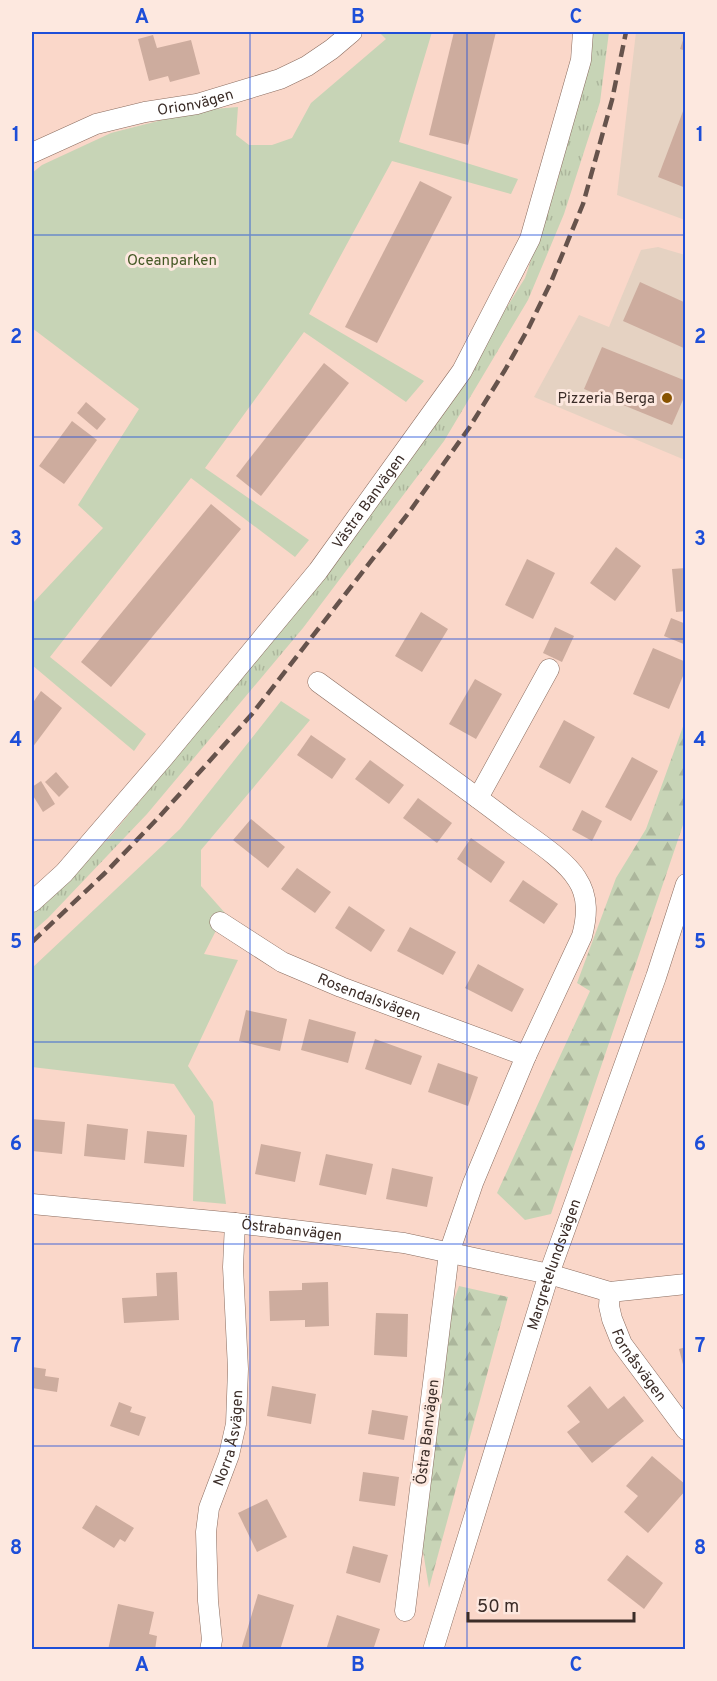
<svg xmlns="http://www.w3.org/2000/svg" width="717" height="1681" font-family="Overpass,sans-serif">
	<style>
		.commercial { fill: #e5d2c2 }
		.grass { fill: url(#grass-tufts) }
		.forest { fill: url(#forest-firs) }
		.park { fill: #c7d4b6 }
		.building { fill: #cdac9e }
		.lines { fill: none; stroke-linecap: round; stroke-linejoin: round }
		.minor-casing { stroke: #8a6c5f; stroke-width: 21 }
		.minor { stroke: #fff; stroke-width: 20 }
		.rail { stroke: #66534c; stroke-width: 4.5; stroke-dasharray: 12 6; stroke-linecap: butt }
		.grid { fill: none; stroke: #1d4ed8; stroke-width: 1.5; stroke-opacity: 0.55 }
		.poi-dot { fill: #885300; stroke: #fde8df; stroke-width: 2 }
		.labels { text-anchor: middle; stroke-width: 6; stroke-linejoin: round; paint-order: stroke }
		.street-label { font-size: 15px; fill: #3b2d28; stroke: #fde8df }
		.park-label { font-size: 15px; fill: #445824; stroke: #fde8df }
		.poi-label { font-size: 15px; fill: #3b2d28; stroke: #fde8df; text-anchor: end }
		.neatline { fill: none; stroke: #1d4ed8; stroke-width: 2 }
		.grid-label { font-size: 20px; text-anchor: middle; font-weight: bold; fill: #1d4ed8 }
	</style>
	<defs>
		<pattern id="grass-tufts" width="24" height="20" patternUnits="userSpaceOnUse" patternTransform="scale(1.5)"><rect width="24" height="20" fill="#c7d4b6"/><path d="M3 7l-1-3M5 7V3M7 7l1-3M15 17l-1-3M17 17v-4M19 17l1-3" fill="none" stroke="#acb69c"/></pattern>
		<pattern id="forest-firs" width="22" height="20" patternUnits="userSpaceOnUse" patternTransform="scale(1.5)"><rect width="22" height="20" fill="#c7d4b6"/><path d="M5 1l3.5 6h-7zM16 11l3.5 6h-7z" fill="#acb69c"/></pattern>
	</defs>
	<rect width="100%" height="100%" fill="#fad7c9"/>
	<g class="commercial">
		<path d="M636 32H685V220L617 195Z"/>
		<path d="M658 247 685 255V460L534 397 579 315 609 327 641 250Z"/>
	</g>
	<path class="grass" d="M592 32H609L600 102 564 214 528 300 444 441 303 628 147 814 48 918 32 932V913L110 837 267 647 381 500 450 398 525 278 556 186 587 68Z"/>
	<g class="forest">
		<path d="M685 721V819L551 1214 525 1220 497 1193 590 991 577 983 616 878 646 829Z"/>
		<path d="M459 1286 508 1297 429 1588 422 1545 447 1319Z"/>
	</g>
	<g class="park">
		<path d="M379 32H432L399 142 518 179 511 194 392 161 309 314 424 381 406 402 304 332 205 468 309 540 295 557 191 478 50 657 146 734 134 751 32 665V604L103 528 78 505 139 409 32 328V173L42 165 111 133 201 110 238 107 236 135 249 145H272L292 138 311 103 386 39Z"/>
		<path d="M281 701 310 720 201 850V886L225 913 204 954 238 960 188 1066 213 1102 226 1204 193 1201 195 1116 174 1084 32 1067V968L180 829Z"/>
	</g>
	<g class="building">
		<path d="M454 32H496L468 145 429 135Z"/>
		<path d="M685 34H686V51L680 49Z"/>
		<path d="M153 35 157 48 191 40 200 74 170 82 168 76 149 81 138 39Z"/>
		<path d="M685 106H686V188L658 177Z"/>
		<path d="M420 181 452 197 377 343 345 327Z"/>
		<path d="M640 282 686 303V349L623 321Z"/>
		<path d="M602 347 686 381V393L672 425 584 389Z"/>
		<path d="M324 363 349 383 261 496 236 476Z"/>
		<path d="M86 402 106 419 97 430 77 413Z"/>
		<path d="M72 421 97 440 64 484 39 466Z"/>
		<path d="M211 504 241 529 111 687 81 662Z"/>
		<path d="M616 547 641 566 615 601 590 583Z"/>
		<path d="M527 559 555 573 533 619 505 605Z"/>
		<path d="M686 568V611L676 612 672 569Z"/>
		<path d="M421 612 448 629 422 672 395 656Z"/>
		<path d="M671 618 686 624V645L664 636Z"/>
		<path d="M555 627 574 636 562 662 543 653Z"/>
		<path d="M653 648 686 662V669L669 709 633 694Z"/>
		<path d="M475 679 502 694 476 739 449 724Z"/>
		<path d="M41 691 62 708 32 748V704Z"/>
		<path d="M564 720 595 737 570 784 539 767Z"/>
		<path d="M311 735 346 759 332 779 297 755Z"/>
		<path d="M632 757 658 771 631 821 605 807Z"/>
		<path d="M370 760 404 785 389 804 355 779Z"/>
		<path d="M56 772 69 787 59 797 45 782Z"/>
		<path d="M41 781 55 804 43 812 32 794V787Z"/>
		<path d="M418 798 452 823 437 843 403 818Z"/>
		<path d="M582 810 602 821 592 841 572 830Z"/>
		<path d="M251 819 285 847 268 868 233 840Z"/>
		<path d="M471 838 505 862 491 883 457 859Z"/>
		<path d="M297 868 331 892 315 913 281 889Z"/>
		<path d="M523 880 558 904 544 924 509 901Z"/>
		<path d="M349 906 385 930 371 952 335 928Z"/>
		<path d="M410 927 456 952 443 975 397 951Z"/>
		<path d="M478 964 524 989 512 1012 465 988Z"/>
		<path d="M246 1010 287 1019 280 1051 239 1041Z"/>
		<path d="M309 1019 356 1032 348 1063 301 1050Z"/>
		<path d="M375 1039 422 1056 411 1085 365 1069Z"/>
		<path d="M438 1063 478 1077 468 1106 428 1092Z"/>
		<path d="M32 1119 65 1122 62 1154 32 1151Z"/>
		<path d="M87 1124 128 1129 125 1160 84 1156Z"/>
		<path d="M147 1131 187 1135 184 1167 144 1163Z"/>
		<path d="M261 1144 301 1152 295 1182 255 1174Z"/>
		<path d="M326 1154 373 1164 366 1195 319 1185Z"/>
		<path d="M392 1168 433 1177 427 1207 386 1199Z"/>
		<path d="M177 1272 179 1320 124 1323 122 1298 157 1296 156 1273Z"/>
		<path d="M328 1282 329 1326 305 1327V1320L270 1321 269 1291 302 1290V1283Z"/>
		<path d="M376 1313 408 1314 407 1357 374 1355Z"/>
		<path d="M686 1347V1372H685L679 1349Z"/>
		<path d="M32 1367 46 1369 45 1376 59 1378 57 1392 32 1388Z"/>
		<path d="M272 1386 316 1394 311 1424 267 1416Z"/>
		<path d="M590 1386 608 1409 624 1396 644 1421 592 1463 567 1432 580 1422 567 1406Z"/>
		<path d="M119 1402 132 1407 130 1412 146 1417 139 1436 110 1426Z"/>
		<path d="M372 1410 408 1416 404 1440 368 1434Z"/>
		<path d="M652 1456 686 1485V1490L648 1533 624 1512 638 1496 626 1486Z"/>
		<path d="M363 1472 399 1477 395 1506 359 1501Z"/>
		<path d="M267 1499 287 1537 257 1552 238 1513Z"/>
		<path d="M96 1505 134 1528 125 1542 120 1539 114 1548 82 1528Z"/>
		<path d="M353 1546 388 1555 380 1583 346 1573Z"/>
		<path d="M627 1555 663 1583 644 1609 607 1580Z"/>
		<path d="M258 1594 294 1605 280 1650H241Z"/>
		<path d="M118 1604 154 1612 149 1634 157 1636 155 1650H108Z"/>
		<path d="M337 1615 380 1629 373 1650H326Z"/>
	</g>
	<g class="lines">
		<defs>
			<g id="minor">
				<path id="s1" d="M32 153 96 124 145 112 197 104 280 79 307 66 332 49 352 32"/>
				<path d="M318 682C382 729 448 775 511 823 531 838 565 859 577 879 589 897 587 917 582 936L526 1056 473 1183 449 1253 405 1611"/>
				<path d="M478 798 549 669"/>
				<path id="s2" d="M32 902 64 873 164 757 318 571 462 371 530 239 581 60 583 32"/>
				<path id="s3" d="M220 922 282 962 341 987 526 1056"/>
				<path id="s4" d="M32 1204 235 1223 404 1243 549 1274 610 1292 686 1284"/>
				<path id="s5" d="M610 1292 609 1306 612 1319 622 1344 686 1430"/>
				<path id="s6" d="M210 1650 212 1640 208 1601 206 1532 209 1508 229 1455 236 1424 238 1369 233 1267 235 1223"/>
				<path id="s7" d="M433 1650 549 1274 656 977 686 884"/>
			</g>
		</defs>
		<use href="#minor" class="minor-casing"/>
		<use href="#minor" class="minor"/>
		<path class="rail" d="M32 942 105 873 159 817 252 714 410 511 469 428 505 370 528 329 551 282 583 204 612 100 626 32"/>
	</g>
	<path class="grid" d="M250 32V1650M467 32V1650M32 235H686M32 437H686M32 639H686M32 840H686M32 1042H686M32 1244H686M32 1446H686"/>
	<circle class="poi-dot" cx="667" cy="398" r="6"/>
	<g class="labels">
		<g class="street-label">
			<text dy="5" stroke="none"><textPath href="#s1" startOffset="172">Orionvägen</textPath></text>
			<text dy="5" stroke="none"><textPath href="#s2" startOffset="524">Västra Banvägen</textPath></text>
			<text dy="5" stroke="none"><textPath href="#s3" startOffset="168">Rosendalsvägen</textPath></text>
			<text dy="5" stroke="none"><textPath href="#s4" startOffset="261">Östrabanvägen</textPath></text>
			<text dy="5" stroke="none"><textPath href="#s7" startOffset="404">Margretelundsvägen</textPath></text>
			<text dy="5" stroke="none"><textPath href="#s5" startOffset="81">Fornåsvägen</textPath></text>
			<text transform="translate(427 1432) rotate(-83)" y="5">Östra Banvägen</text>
			<text dy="5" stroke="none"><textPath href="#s6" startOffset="216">Norra Åsvägen</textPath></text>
		</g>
		<g class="park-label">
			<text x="172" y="265">Oceanparken</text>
		</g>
		<g class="poi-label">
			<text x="655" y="403">Pizzeria Berga</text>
		</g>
	</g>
	<rect width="717" height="1681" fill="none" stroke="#fde8df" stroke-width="66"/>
	<path d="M468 1612v9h166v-9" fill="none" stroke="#3b2d28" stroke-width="3"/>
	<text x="477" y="1612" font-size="18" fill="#3b2d28" stroke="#fde8df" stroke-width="4.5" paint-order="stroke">50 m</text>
	<rect x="33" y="33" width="651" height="1615" class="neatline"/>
	<g class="grid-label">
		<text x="142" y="23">A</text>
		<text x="358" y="23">B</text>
		<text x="576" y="23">C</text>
		<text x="16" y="141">1</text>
		<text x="700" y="141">1</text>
		<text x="16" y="343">2</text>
		<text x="700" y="343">2</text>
		<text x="16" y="545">3</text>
		<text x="700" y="545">3</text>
		<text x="16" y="746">4</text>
		<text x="700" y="746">4</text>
		<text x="16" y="948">5</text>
		<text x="700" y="948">5</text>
		<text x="16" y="1150">6</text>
		<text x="700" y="1150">6</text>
		<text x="16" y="1352">7</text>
		<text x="700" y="1352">7</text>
		<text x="16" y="1554">8</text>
		<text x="700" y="1554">8</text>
		<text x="142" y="1671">A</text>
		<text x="358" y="1671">B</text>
		<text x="576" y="1671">C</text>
	</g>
</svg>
